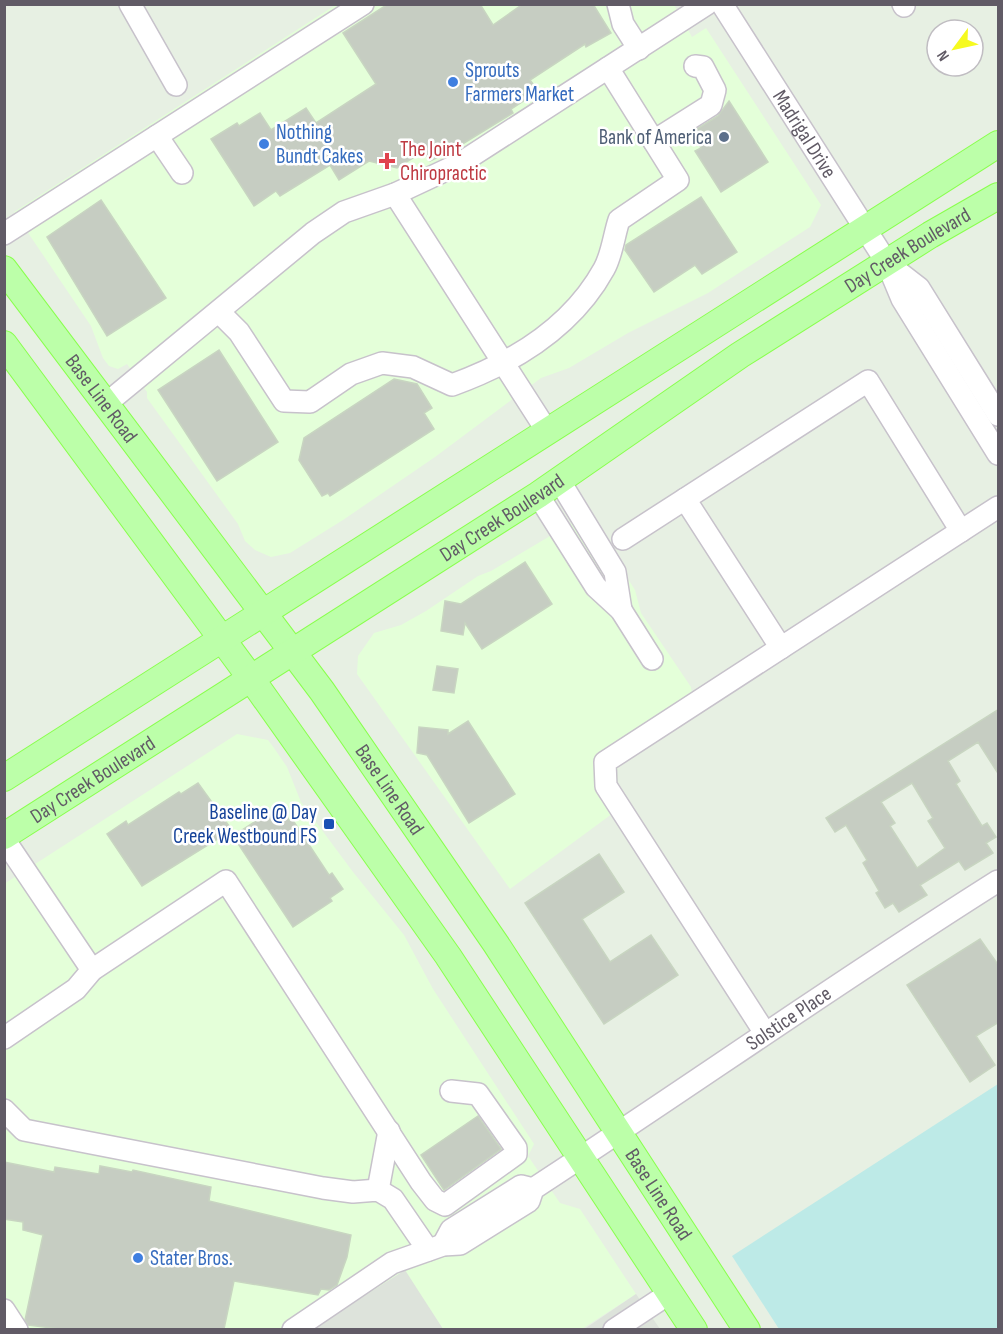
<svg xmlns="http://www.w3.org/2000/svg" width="1003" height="1334" font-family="'Sofia Sans Condensed',sans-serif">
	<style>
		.commercial { fill: #e4ffd9 }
		.industrial { fill: #dde3db }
		.green { fill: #bdeae7 }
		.building { fill: #c6cdc2; stroke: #c8d5c1; stroke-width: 1.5; fill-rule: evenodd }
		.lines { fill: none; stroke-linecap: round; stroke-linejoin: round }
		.minor-casing { stroke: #c7c2cb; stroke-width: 24 }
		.major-casing { stroke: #89ff4d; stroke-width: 28 }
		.minor { stroke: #fff; stroke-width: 21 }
		.major { stroke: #bcffa9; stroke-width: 26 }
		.shop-dot { fill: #3f7fe0; stroke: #fff; stroke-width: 2 }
		.service-dot { fill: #5c6f8a; stroke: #fff; stroke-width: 2 }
		.health-dot { fill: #e0444e; stroke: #fff; stroke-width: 2 }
		.transit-dot { fill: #1a4fb4; stroke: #fff; stroke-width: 2 }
		.labels { text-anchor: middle; stroke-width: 5; stroke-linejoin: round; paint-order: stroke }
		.shop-label { font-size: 21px; fill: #366cbe; stroke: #fff; text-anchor: start }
		.street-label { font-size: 21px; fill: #615b66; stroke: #fff }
		.service-label { font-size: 21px; fill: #4e5e75; stroke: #fff; text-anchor: end }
		.health-label { font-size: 21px; fill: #be3a42; stroke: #fff; text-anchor: start }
		.transit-label { font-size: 21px; fill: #164399; stroke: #fff; text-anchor: end }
	</style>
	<rect width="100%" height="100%" fill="#e7f0e3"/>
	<g class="commercial">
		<path d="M337 4 674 5 692 37 706 28 821 205 810 227 708 293 628 333 569 368 541 378 435 457 343 520 290 553 271 557 255 550 245 541 238 524 147 398V392L127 364 118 369 109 366 103 358 91 326 14 212Z"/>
		<path d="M587 514 635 590 641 613 691 687 695 713 621 760 617 771 620 808 510 889 357 674 358 656 374 633 401 625 426 611 478 576 491 571Z"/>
		<path d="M237 734 268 740 274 748 287 767 301 802 353 872 404 935 433 989 534 1144 528 1156 560 1203 580 1209 636 1294 582 1329H443L404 1271 313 1329 4 1328V884Z"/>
	</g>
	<g class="industrial">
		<path d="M405 1270 443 1329H313Z"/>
		<path d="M636 1294 660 1329 583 1330Z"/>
	</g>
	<path class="green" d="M998 1084V1329H779L732 1256Z"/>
	<g class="building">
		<path d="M388 4H480L493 25 523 4H593L611 33 586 47 585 44 530 80 533 84 523 90 528 98 511 109 513 113 451 151 430 161 424 151 397 168 369 161 339 180 330 165 280 196 276 191 254 206 211 139 237 123 239 126 260 113 271 130 306 108 316 123 376 84 343 33Z"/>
		<path d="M729 101 768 162 721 192 695 151 701 148 692 132 718 116Z"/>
		<path d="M701 197 737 252 702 274 695 265 654 292 625 250 626 245Z"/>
		<path d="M101 200 166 298 107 336 47 237Z"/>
		<path d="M219 350 278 442 217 481 158 390Z"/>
		<path d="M394 379 417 384 432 408 424 413 434 429 330 496 328 493 322 496 299 460 304 438Z"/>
		<path d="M525 562 552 604 482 649 465 623 463 635 441 631 445 601 461 604Z"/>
		<path d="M437 666 458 669 454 693 433 690Z"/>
		<path d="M999 709V775L978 742 948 761 960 781 956 784 982 826 987 823 996 837 986 843 993 853 965 870 959 861 920 885 927 895 899 912 893 903 885 908 876 893 879 891 863 863 867 860 846 825 835 832 826 818ZM912 783 933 818 928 821 945 848 917 868 890 826 895 823 881 802Z"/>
		<path d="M468 721 515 794 469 823 427 755 417 753 419 727 448 730V734Z"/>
		<path d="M198 783 232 830 142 886 107 834 126 821 128 825 179 792 181 794Z"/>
		<path d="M281 808 289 820 292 819 329 875 332 873 343 889 330 898 332 901 293 927 233 836 265 815 266 818Z"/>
		<path d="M599 854 624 892 582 919 610 962 651 935 678 975 604 1024 525 903Z"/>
		<path d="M980 939 999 966V1022L976 1036 995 1065 970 1082 907 985Z"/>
		<path d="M478 1116 501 1149 444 1190 421 1155Z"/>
		<path d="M4 1162 54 1172 55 1167 99 1174 100 1166 132 1172 133 1170 211 1187 209 1201 351 1235 347 1257 337 1285 329 1290 321 1289 318 1295 234 1281 224 1329H60L28 1325 25 1320 43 1235 23 1230V1222L4 1219Z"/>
	</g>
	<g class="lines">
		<defs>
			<g id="minor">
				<path d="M130 4 176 85"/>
				<path d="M618 4 623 24 639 49"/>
				<path id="s1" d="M722 4 887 263 902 299 998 454"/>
				<path d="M903 4 904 6"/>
				<path d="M157 136 182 173"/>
				<path d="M654 141 711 105 715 90 703 67 695 66"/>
				<path d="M395 194 547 431"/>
				<path d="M4 234 363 4"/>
				<path d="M888 264 919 288 998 415"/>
				<path d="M219 312 239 332 284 401 310 402 351 374 382 363 413 367 452 385C513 363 572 327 604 269 612 255 614 235 619 220L678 180 608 68"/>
				<path d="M107 403 313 233 344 212 395 194 459 164 707 4"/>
				<path d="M559 480 615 572 621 610"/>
				<path d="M538 495 596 587 621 610 652 659"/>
				<path d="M623 539 685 499"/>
				<path d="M781 648 685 499 868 381 961 531"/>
				<path d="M4 839 92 970"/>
				<path d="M765 1033 606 786 605 762 998 507"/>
				<path d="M4 1038 76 989 92 970 226 881 421 1182 435 1200 445 1205 516 1154V1148L478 1094 451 1091"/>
				<path d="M4 1110 24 1130 323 1188 353 1192 378 1190 393 1199 428 1250"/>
				<path d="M378 1190 389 1131"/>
				<path d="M443 1245 451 1230 521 1186 533 1189"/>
				<path d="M4 1310 17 1330"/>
				<path id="s2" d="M293 1330 392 1263 443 1245 460 1244 529 1201 533 1189C689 1087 841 980 998 881"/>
				<path d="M614 1330 670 1293"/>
			</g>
			<g id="major">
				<path id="s3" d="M4 269 322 691 496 944 747 1330"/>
				<path d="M4 344 250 677 448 956 694 1330"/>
				<path d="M4 778 998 144"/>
				<path id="s4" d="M4 836 538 495 740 355 930 235 998 196"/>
			</g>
		</defs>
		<use href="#minor" class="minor-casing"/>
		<use href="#major" class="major-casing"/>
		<use href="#minor" class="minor"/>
		<use href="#major" class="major"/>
	</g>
	<g class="shop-dot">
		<circle cx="453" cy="82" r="6"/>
		<circle cx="264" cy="144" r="6"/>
		<circle cx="138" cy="1258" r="6"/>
	</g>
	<circle class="service-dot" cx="724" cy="137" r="6"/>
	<path class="health-dot" d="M384 152h6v6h6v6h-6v6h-6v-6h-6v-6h6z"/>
	<rect class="transit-dot" x="323" y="818" width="12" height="12" rx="3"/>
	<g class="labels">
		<g class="shop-label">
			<text x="465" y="77">Sprouts<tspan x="465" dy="24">Farmers Market</tspan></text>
			<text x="276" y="139">Nothing<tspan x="276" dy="24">Bundt Cakes</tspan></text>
			<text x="150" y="1265">Stater Bros.</text>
		</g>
		<g class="street-label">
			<text dy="7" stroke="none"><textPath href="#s1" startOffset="154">Madrigal Drive</textPath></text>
			<text dy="7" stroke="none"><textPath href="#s4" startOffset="1077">Day Creek Boulevard</textPath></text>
			<text dy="7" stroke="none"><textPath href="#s3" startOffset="162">Base Line Road</textPath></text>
			<text dy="7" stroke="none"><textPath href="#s4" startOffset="591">Day Creek Boulevard</textPath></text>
			<text dy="7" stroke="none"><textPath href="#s4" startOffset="105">Day Creek Boulevard</textPath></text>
			<text dy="7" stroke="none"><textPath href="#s3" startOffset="648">Base Line Road</textPath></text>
			<text dy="7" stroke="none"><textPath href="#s2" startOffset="592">Solstice Place</textPath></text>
			<text dy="7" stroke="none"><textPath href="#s3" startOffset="1134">Base Line Road</textPath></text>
		</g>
		<g class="service-label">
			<text x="712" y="144">Bank of America</text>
		</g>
		<g class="health-label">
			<text x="400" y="156">The Joint<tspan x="400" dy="24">Chiropractic</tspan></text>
		</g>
		<g class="transit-label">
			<text x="317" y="819">Baseline @ Day<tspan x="317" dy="24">Creek Westbound FS</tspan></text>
		</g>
	</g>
	<rect width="1003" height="1334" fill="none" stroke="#615b66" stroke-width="12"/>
	<g transform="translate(955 48) rotate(237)"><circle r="28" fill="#ffffff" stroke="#c0bdc2" stroke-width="1.5"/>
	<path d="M0-4.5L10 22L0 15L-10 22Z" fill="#f6fa1f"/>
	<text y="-9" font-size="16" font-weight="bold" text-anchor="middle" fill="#615b66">N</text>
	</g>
</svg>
